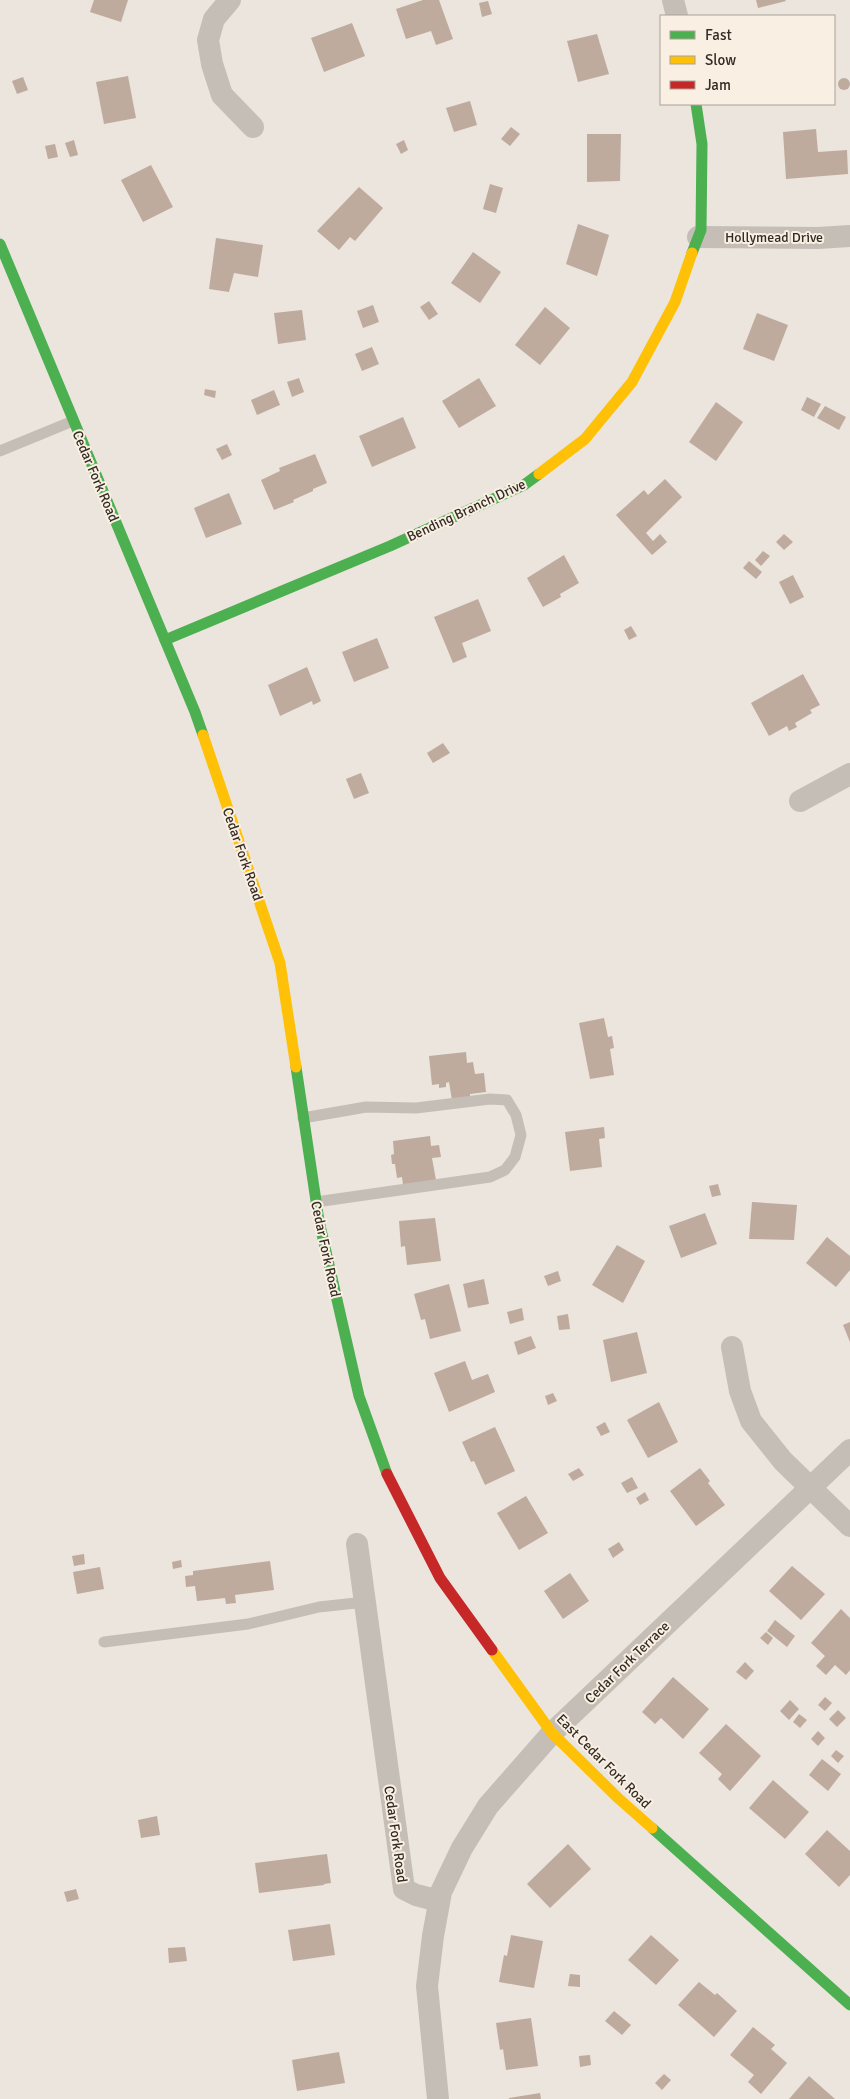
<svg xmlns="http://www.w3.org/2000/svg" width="850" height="2099" font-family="Signika,sans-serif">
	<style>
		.building { fill: #bfaa9e }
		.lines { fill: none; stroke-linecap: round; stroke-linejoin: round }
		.lane { stroke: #c4beb7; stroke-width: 11 }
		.street { stroke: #c4beb7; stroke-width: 22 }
		.fast { stroke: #4caf50; stroke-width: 11 }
		.slow { stroke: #ffc107; stroke-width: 11 }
		.jam { stroke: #c62828; stroke-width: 11 }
		.labels { text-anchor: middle; stroke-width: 4; stroke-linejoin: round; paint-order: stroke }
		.street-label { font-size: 14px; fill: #342b25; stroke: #f9f0e3 }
	</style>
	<rect width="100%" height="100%" fill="#ebe5dd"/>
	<g class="building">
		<path d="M94 0H128L121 22 90 12Z"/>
		<path d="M423 0H439L453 39 436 45 431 31 406 39 396 9Z"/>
		<path d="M756 0H785L786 1 758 8Z"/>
		<path d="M488 1 492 14 482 17 479 3Z"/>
		<path d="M352 23 365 56 324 72 311 38Z"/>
		<path d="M597 34 609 74 578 82 567 41Z"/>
		<path d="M128 76 136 118 104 124 96 82Z"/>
		<path d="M23 77 28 90 17 94 12 81Z"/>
		<circle cx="844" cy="84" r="6"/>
		<path d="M470 101 477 125 454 132 446 108Z"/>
		<path d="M511 127 520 134 510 146 501 139Z"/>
		<path d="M816 129 818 152 847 150 848 174 786 179 783 132Z"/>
		<path d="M587 134H621L620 181 587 182Z"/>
		<path d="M74 140 78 155 70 157 65 143Z"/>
		<path d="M404 140 408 150 401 154 396 144Z"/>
		<path d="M55 144 58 157 48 159 45 146Z"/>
		<path d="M151 165 173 207 143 222 121 180Z"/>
		<path d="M490 184 503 188 496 213 483 209Z"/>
		<path d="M359 187 383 208 355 241 350 237 339 250 317 231Z"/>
		<path d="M578 224 609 235 597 276 566 264Z"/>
		<path d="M216 238 263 245 258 277 234 273 229 292 209 289Z"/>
		<path d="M473 252 501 272 480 303 451 283Z"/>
		<path d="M429 301 438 314 429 320 420 307Z"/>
		<path d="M373 305 379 322 363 328 357 311Z"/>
		<path d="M545 307 570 328 540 365 515 345Z"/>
		<path d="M302 310 306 340 278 344 274 313Z"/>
		<path d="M757 313 788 325 774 361 743 349Z"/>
		<path d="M372 347 379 364 362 371 355 354Z"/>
		<path d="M299 378 304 392 292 397 287 382Z"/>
		<path d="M479 378 496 406 459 428 442 401Z"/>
		<path d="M205 389 216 391 215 398 204 395Z"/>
		<path d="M274 390 280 405 257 415 251 400Z"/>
		<path d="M807 397 821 404 814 417 801 410Z"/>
		<path d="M716 402 743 422 716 461 689 442Z"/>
		<path d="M825 406 846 417 839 430 817 418Z"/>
		<path d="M403 417 416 448 372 467 359 436Z"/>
		<path d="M227 444 232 455 222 460 216 449Z"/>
		<path d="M315 454 327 483 313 489V491L293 500 294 502 274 510 261 480 280 471 279 468Z"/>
		<path d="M665 479 682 497 646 533 653 541 660 534 667 542 652 555 616 515 644 490 648 495Z"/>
		<path d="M229 493 242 524 206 538 194 508Z"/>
		<path d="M784 534 793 542 784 550 776 542Z"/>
		<path d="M763 551 770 556 761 566 755 560Z"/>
		<path d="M564 555 579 583 560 594 561 597 543 607 527 578Z"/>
		<path d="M749 561 762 572 756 579 743 568Z"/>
		<path d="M793 575 804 597 790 604 779 582Z"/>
		<path d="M478 599 491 631 462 643 467 657 453 663 434 617Z"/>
		<path d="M631 626 637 636 629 640 624 630Z"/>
		<path d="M377 638 389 668 354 682 342 652Z"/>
		<path d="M307 667 321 701 313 705 312 701 280 716 268 685Z"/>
		<path d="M803 674 820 705 810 710 812 713 795 723 797 727 789 731 787 726 769 736 751 703Z"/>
		<path d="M443 743 450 753 433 763 427 753Z"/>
		<path d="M361 773 369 793 354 799 346 779Z"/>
		<path d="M604 1018 608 1037 612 1036 614 1048 610 1049 614 1075 590 1079 579 1023Z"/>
		<path d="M466 1052 467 1063 473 1062 475 1074 484 1073 486 1092 470 1094V1098L452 1100 449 1082 446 1083V1087L439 1088V1084L432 1085 429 1056Z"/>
		<path d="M604 1127 605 1138 599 1139 602 1167 570 1171 565 1132Z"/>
		<path d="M430 1136 431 1146 439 1145 441 1157 432 1158 436 1180 403 1185 402 1177 397 1178 395 1164H392L391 1155 394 1154 393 1141Z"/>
		<path d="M718 1184 721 1195 712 1197 709 1186Z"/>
		<path d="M752 1202 797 1205 794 1240 749 1239Z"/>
		<path d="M705 1213 717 1244 681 1258 669 1226Z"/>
		<path d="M435 1218 441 1261 407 1265 405 1246 401 1247 399 1221Z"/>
		<path d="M827 1237 850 1256V1270L836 1287 806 1263Z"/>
		<path d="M617 1245 645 1261 623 1303 592 1285Z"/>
		<path d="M558 1271 561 1281 548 1286 544 1276Z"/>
		<path d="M484 1279 489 1304 468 1308 463 1284Z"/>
		<path d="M449 1284 461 1331 430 1339 425 1319 421 1320 414 1294Z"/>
		<path d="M522 1308 524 1320 510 1324 507 1312Z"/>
		<path d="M568 1314 570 1329 559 1330 557 1316Z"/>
		<path d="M850 1322V1342L843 1325Z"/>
		<path d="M637 1332 647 1373 611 1382 603 1340Z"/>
		<path d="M531 1336 536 1348 518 1355 514 1342Z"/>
		<path d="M465 1361 472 1380 488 1374 495 1392 449 1412 434 1373Z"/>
		<path d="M553 1393 557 1401 548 1405 545 1396Z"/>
		<path d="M659 1402 678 1442 648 1458 627 1420Z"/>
		<path d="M605 1422 610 1432 601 1436 596 1427Z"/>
		<path d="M495 1427 515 1471 485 1485 474 1461 471 1462 462 1442Z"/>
		<path d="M579 1468 584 1475 573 1481 568 1474Z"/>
		<path d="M700 1468 710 1481 708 1483 725 1505 696 1526 670 1491Z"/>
		<path d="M632 1477 638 1488 627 1493 621 1483Z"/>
		<path d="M645 1492 649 1500 640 1505 636 1498Z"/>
		<path d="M526 1496 548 1533 519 1550 497 1513Z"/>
		<path d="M619 1542 624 1550 613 1558 608 1549Z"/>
		<path d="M84 1554 85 1564 74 1566 72 1556Z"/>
		<path d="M181 1560 182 1567 173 1569 172 1562Z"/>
		<path d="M270 1561 274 1590 235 1595 236 1603 226 1604 225 1598 197 1601 195 1586 186 1587 185 1576 193 1575V1571Z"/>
		<path d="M792 1566 825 1594 801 1620 769 1591Z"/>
		<path d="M100 1567 104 1589 77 1594 73 1572Z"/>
		<path d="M570 1573 589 1601 563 1619 544 1591Z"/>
		<path d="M841 1609 850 1618V1670L846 1675 835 1665 826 1675 816 1666 825 1656 811 1643Z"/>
		<path d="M775 1620 795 1636 787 1647 767 1631Z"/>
		<path d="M766 1632 773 1638 768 1645 760 1638Z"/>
		<path d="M745 1662 754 1671 746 1680 736 1672Z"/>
		<path d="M673 1677 709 1709 683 1739 661 1718 655 1724 642 1712Z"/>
		<path d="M825 1697 832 1703 825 1711 818 1705Z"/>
		<path d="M790 1700 799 1709 789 1720 780 1711Z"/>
		<path d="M838 1710 846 1718 837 1727 829 1719Z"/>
		<path d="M799 1714 807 1720 800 1728 793 1722Z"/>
		<path d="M726 1724 761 1756 730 1791 718 1779 722 1774 699 1753Z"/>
		<path d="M818 1731 825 1738 818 1746 811 1739Z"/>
		<path d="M836 1750 844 1756 838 1763 831 1756Z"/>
		<path d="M822 1759 841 1774 828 1791 809 1775Z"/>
		<path d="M773 1780 809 1812 785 1839 749 1808Z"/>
		<path d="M157 1816 160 1835 141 1838 138 1820Z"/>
		<path d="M827 1830 850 1851V1875L839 1887 805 1854Z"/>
		<path d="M568 1844 591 1869 550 1908 527 1884Z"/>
		<path d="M327 1854 331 1883 324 1884V1885L259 1893 255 1863Z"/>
		<path d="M76 1889 79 1899 67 1902 64 1892Z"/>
		<path d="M330 1924 335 1955 293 1961 288 1930Z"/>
		<path d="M511 1935 543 1941 534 1988 499 1982 504 1955 507 1956Z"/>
		<path d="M651 1935 679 1960 656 1985 628 1960Z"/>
		<path d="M185 1947 187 1961 169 1963 168 1948Z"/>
		<path d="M570 1974 580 1975V1987L568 1986Z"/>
		<path d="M699 1982 715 1995 717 1993 737 2011 714 2037 678 2005Z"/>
		<path d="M614 2011 631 2025 622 2035 605 2021Z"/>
		<path d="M531 2018 538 2066 506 2070 503 2049 500 2050 496 2023Z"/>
		<path d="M753 2027 775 2045 771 2049 787 2063 761 2094 748 2082 754 2075 730 2055Z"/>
		<path d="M339 2052 345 2083 297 2091 292 2060Z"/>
		<path d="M590 2055 591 2065 580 2067 579 2056Z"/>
		<path d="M664 2074 671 2080 662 2090 655 2083Z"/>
		<path d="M809 2076 835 2099H789Z"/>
		<path d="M540 2093 541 2099H509V2098Z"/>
	</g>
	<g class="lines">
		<g class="lane">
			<path d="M0 451 73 421"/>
			<path d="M303 1118 366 1107 416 1108 490 1099 507 1100 516 1115 521 1135 515 1157 505 1170 490 1177 316 1202"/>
			<path d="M104 1642 248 1624 319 1607 365 1602"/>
		</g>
		<g class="street">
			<path d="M230 0 214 19 208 40 212 64 222 95 253 127"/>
			<path d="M673 0 677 16"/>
			<path d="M698 237 818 238 850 236"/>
			<path d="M800 801 850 774"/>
			<path d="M732 1347 740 1391 751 1421 783 1461 850 1526"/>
			<path d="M357 1544 404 1889 416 1895 439 1901"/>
			<path d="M438 2099 427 1986 433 1936 441 1892 462 1848 488 1806 552 1733 850 1450"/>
		</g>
		<g class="fast">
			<path d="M0 244 195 712 203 735"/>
			<path d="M692 253 701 230 702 144 696 104"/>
			<path d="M165 640 390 546 524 485 539 474"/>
			<path d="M296 1067 319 1221 359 1396 387 1474"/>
			<path d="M652 1828 850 2005"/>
		</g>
		<g class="slow">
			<path d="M539 474 585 439 632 382 675 302 692 253"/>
			<path d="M203 735 280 963 296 1067"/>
			<path d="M492 1650 552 1733 618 1798 652 1828"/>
		</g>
		<path class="jam" d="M387 1474 440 1578 492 1650"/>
	</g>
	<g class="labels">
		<g class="street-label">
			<text x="774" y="242">Hollymead Drive</text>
			<text transform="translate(96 476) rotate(67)" y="5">Cedar Fork Road</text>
			<text transform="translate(466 510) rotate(-25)" y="5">Bending Branch Drive</text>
			<text transform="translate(243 854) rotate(71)" y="5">Cedar Fork Road</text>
			<text transform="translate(326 1249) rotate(78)" y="5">Cedar Fork Road</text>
			<text transform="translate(627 1662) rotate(-44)" y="5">Cedar Fork Terrace</text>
			<text transform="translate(604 1761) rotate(45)" y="5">East Cedar Fork Road</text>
			<text transform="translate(396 1834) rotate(82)" y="5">Cedar Fork Road</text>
		</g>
	</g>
	<rect x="660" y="15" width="175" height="90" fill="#f9f0e3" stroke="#aaa197"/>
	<rect x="670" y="31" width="25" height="8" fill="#4caf50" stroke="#aaa197"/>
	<text x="705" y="40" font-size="15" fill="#342b25">Fast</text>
	<rect x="670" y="56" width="25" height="8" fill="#ffc107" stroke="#aaa197"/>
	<text x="705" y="65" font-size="15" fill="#342b25">Slow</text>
	<rect x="670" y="81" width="25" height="8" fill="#c62828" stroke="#aaa197"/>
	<text x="705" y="90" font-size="15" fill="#342b25">Jam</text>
</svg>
